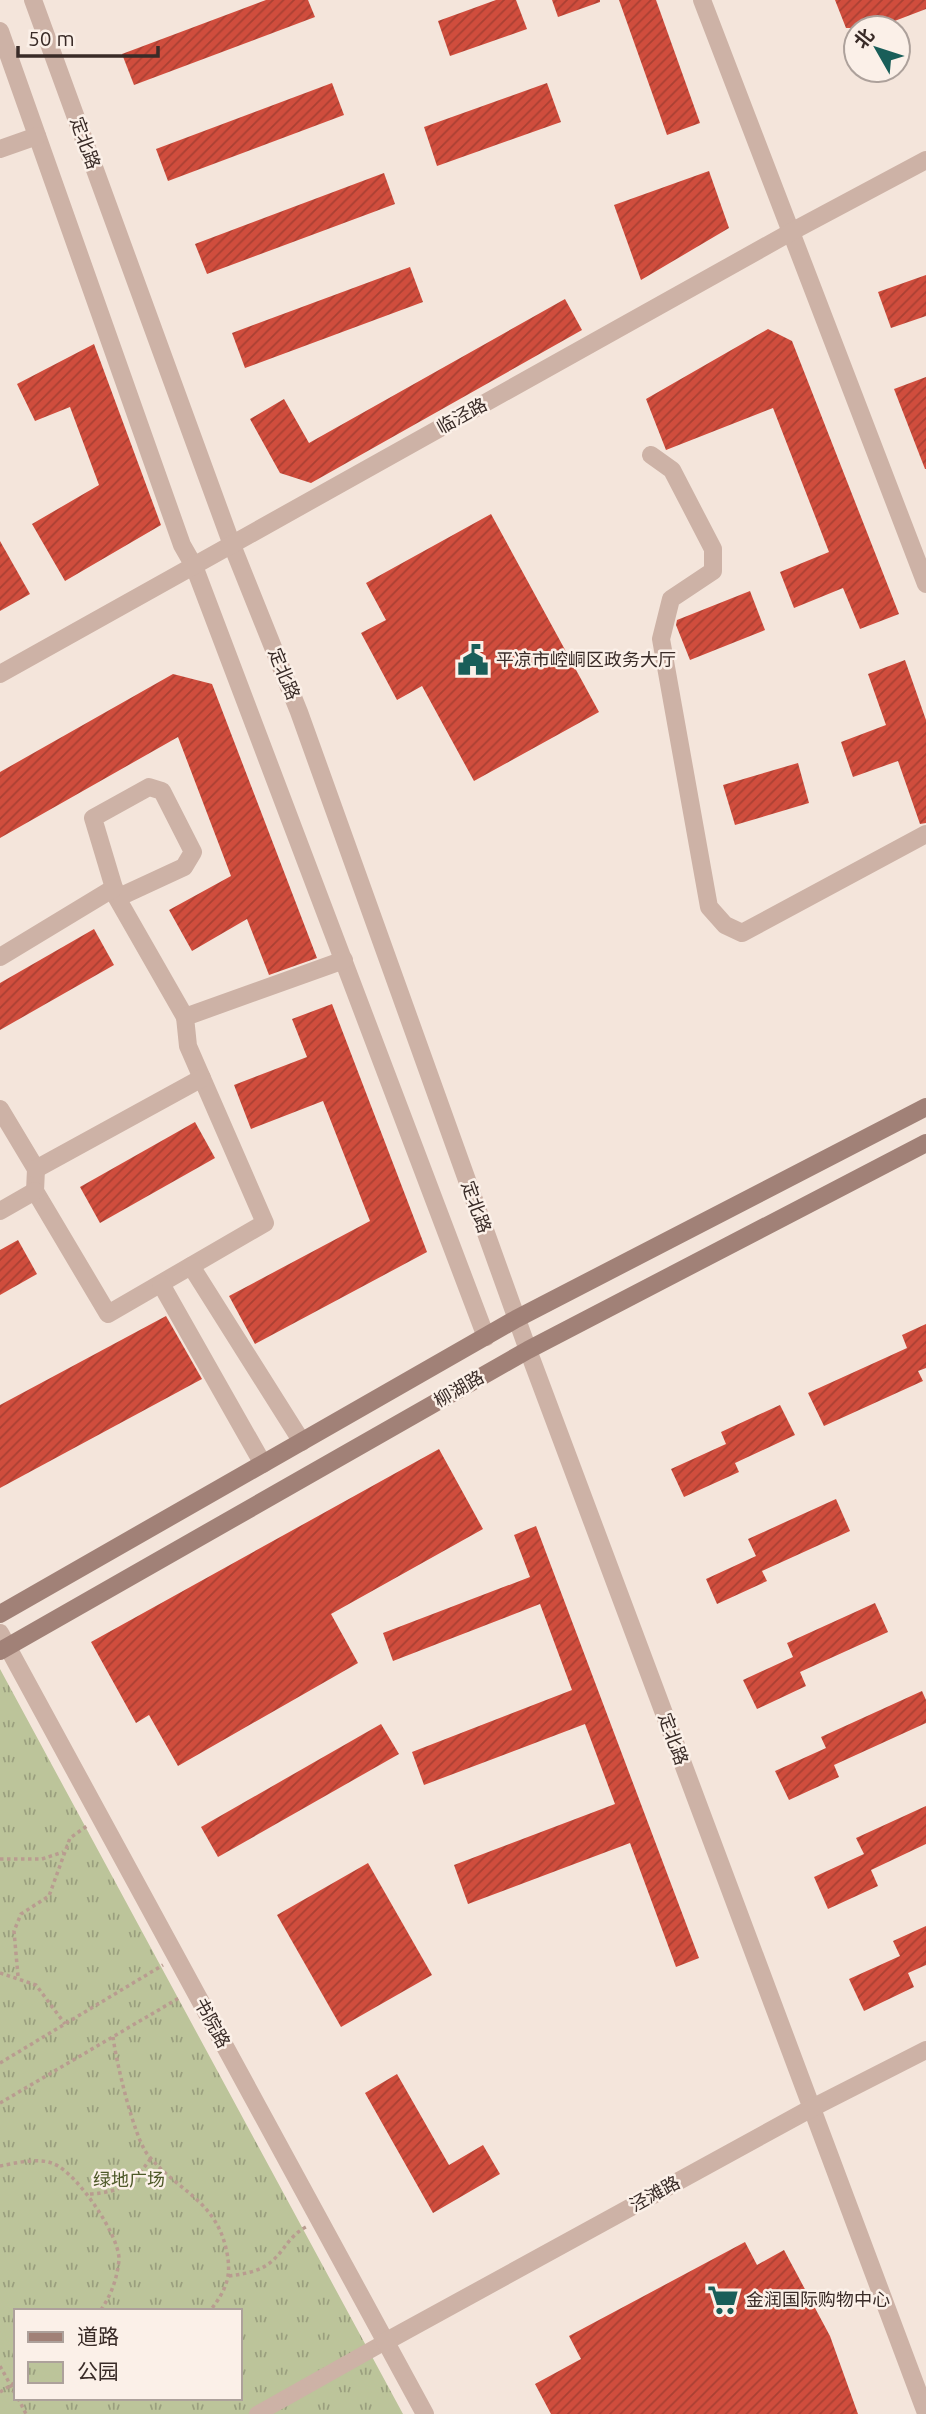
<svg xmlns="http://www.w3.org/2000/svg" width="926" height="2414" font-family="Ubuntu,'Noto Sans SC',sans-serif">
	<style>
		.park { fill: url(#park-tufts); fill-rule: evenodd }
		.building { fill: url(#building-hatch) }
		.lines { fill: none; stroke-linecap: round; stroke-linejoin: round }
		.path { stroke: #b99c90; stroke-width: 3.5; stroke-dasharray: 3.5 3.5; stroke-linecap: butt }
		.pedestrian { stroke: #cdb2a6; stroke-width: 16 }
		.minor { stroke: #cdb2a6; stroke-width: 18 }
		.tertiary { stroke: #cdb2a6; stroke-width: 18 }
		.secondary { stroke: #a18177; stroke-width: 18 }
		.labels { text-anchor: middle; stroke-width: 5; stroke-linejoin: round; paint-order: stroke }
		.street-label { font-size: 18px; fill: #392b27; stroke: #fbf0e8 }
		.poi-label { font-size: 18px; fill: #392b27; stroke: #fbf0e8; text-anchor: start }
		.park-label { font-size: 18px; fill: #4e5929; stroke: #fbf0e8 }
	</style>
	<defs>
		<pattern id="park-tufts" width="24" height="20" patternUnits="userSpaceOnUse" patternTransform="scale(1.75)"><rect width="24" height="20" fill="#bcc49a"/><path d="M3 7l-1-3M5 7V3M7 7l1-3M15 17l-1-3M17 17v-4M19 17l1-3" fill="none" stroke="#9a9f7e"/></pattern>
		<pattern id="building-hatch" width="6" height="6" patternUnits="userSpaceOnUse" patternTransform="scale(1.75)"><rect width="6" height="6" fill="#d04d3d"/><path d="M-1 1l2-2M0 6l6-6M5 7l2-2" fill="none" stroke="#aa4033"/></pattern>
	</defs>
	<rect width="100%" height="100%" fill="#f4e5db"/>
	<path class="park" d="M0 1669 403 2414H0ZM16 2311H240V2398H16Z"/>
	<g class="building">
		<path d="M266 0H308L315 17 134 85 122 54Z"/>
		<path d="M496 0H516L527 29 450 56 438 21Z"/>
		<path d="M552 0H600V2L558 17Z"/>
		<path d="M619 0H656L700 123 667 135Z"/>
		<path d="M835 0H926V9L892 22 895 28H846Z"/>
		<path d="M332 83 344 115 168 181 156 149Z"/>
		<path d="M547 83 561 122 437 166 424 127Z"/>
		<path d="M709 171 729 228 641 280 614 205Z"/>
		<path d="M384 173 395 204 207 274 195 244Z"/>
		<path d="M410 267 423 302 245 368 232 333Z"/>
		<path d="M926 275V316L891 328 878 292Z"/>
		<path d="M565 299 582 330 311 483 280 473 250 419 284 399 309 443Z"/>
		<path d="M768 329 792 341 899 614 860 629 843 588 794 608 780 572 829 552 773 408 666 450 646 399Z"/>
		<path d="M94 344 161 525 65 581 32 524 99 485 70 407 35 421 17 384Z"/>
		<path d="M926 377V469H925L894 389Z"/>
		<path d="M491 514 599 712 474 781 422 686 397 700 361 633 386 620 366 583Z"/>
		<path d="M0 541 30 594 0 611Z"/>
		<path d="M750 591 765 630 690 660 676 625 677 620Z"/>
		<path d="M905 660 926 720V823L920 824 898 761 853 777 841 742 886 725 868 674Z"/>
		<path d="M173 674 212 684 317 958 269 975 247 919 192 951 169 910 231 876 178 737 0 838V772Z"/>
		<path d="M798 763 809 803 735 825 723 785Z"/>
		<path d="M94 929 114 965 0 1030V983Z"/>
		<path d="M332 1004 427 1252 255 1344 229 1296 370 1221 323 1101 251 1129 234 1085 307 1057 292 1019Z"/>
		<path d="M195 1122 215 1158 100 1223 80 1187Z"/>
		<path d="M18 1240 37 1274 0 1295V1250Z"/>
		<path d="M166 1316 202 1379 0 1488V1405Z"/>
		<path d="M926 1324V1368L918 1371 923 1381 824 1426 808 1393 907 1348 902 1335Z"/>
		<path d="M780 1405 795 1435 735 1463 739 1472 684 1497 671 1469 726 1444 721 1432Z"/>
		<path d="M439 1449 483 1529 331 1614 358 1663 178 1766 149 1715 136 1723 91 1642Z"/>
		<path d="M836 1499 850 1531 762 1571 767 1581 717 1604 706 1579 756 1556 748 1539Z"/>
		<path d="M536 1526 699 1958 676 1967 630 1843 468 1904 454 1865 615 1804 585 1724 424 1785 412 1752 572 1690 540 1604 393 1661 383 1633 530 1577 514 1535Z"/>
		<path d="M875 1603 888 1632 800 1672 806 1686 757 1709 743 1680 793 1657 787 1643Z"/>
		<path d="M922 1691 926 1700V1723L834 1765 839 1777 789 1800 775 1771 826 1748 821 1737Z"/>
		<path d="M381 1724 399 1754 218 1857 201 1827Z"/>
		<path d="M926 1806V1844L871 1870 878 1886 828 1909 814 1877 864 1854 856 1838Z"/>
		<path d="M368 1863 432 1975 341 2027 277 1915Z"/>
		<path d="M926 1926V1965L908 1973 914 1987 864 2011 849 1979 900 1956 893 1941Z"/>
		<path d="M397 2074 449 2165 483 2145 500 2174 433 2213 365 2093Z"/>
		<path d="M745 2242 757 2265 784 2250 830 2336 858 2414H551L535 2384 581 2359 569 2336Z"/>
	</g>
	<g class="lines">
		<g class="path">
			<path d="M0 1859H42L63 1852"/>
			<path d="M0 1973 36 1985 65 2024"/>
			<path d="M18 1976 14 1931 21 1914 49 1896 70 1838 87 1826"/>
			<path d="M113 2037C116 2061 134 2138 148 2155 178 2192 217 2200 227 2253 232 2278 225 2291 210 2311"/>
			<path d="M0 2063 163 1965"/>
			<path d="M0 2103 179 1998"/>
			<path d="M0 2166C16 2163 39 2157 54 2164 77 2173 120 2236 119 2260 117 2279 111 2296 100 2311"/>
			<path d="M90 2194C121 2192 133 2184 151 2158"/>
			<path d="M229 2276C243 2274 259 2272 271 2262 285 2250 289 2236 306 2227"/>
			<path d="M0 2366 16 2395"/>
			<path d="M0 2392 16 2382"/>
			<path d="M18 2398 26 2414"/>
		</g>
		<path class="pedestrian" d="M257 2414 385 2342"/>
		<g class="minor">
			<path d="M702 0 926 584"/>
			<path d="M0 31 182 545 194 566 486 1337"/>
			<path d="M0 149 37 136"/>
			<path d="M651 455 672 470 713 549V571L671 599 661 639 709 907 725 925 742 933 926 834"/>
			<path d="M117 898 184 867 193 852 162 791 149 787 93 818 117 898 185 1017"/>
			<path d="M0 957 114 888"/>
			<path d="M0 1109 36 1169 35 1191 108 1314 265 1223 188 1046 185 1017 344 960"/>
			<path d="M36 1169 202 1078"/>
			<path d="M0 1211 35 1191"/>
			<path d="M191 1266 302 1442"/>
			<path d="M161 1284 263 1464"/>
		</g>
		<g class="tertiary">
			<path d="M33 0 232 545 299 712 528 1350 926 2413"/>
			<path d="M0 674 791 232 926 160"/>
			<path d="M0 1633 425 2414"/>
			<path d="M385 2342 810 2109 926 2050"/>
		</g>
		<g class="secondary">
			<path d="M0 1614 516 1319 926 1107"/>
			<path d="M0 1651 528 1350 926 1143"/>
		</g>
	</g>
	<defs>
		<symbol id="civic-bare" viewBox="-9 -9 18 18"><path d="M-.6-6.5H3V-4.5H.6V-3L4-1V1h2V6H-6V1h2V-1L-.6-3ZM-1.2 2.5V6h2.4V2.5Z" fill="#195e59" stroke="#fbf0e8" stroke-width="2.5" paint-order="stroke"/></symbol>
		<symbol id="supermarket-bare" viewBox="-9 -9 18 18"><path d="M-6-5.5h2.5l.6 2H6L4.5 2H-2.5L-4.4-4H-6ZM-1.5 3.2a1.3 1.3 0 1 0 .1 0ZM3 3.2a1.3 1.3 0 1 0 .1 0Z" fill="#195e59" stroke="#fbf0e8" stroke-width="2.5" paint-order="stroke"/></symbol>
	</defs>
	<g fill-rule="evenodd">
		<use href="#civic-bare" x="451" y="638" width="44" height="44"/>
		<use href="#supermarket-bare" x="701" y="2278" width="44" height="44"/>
	</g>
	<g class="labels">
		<g class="street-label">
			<text transform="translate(85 143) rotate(70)" y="6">定北路</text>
			<text transform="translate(462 416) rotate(-29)" y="6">临泾路</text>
			<text transform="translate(284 674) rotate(68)" y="6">定北路</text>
			<text transform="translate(476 1207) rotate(70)" y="6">定北路</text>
			<text transform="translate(459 1389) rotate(-30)" y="6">柳湖路</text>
			<text transform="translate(673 1739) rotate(70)" y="6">定北路</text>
			<text transform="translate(212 2023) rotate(61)" y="6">书院路</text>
			<text transform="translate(655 2194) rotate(-29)" y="6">泾滩路</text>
		</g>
		<g class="poi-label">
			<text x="496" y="666">平凉市崆峒区政务大厅</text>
			<text x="746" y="2306">金润国际购物中心</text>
		</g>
		<g class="park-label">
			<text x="129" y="2186">绿地广场</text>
		</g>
	</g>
	<rect x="14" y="2309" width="228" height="91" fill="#fbf0e8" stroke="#ada19b" stroke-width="2"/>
	<rect x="28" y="2332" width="35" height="10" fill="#a18177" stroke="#ada19b" stroke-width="2"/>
	<text x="77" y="2344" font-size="21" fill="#392b27">道路</text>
	<rect x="28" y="2362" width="35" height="21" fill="url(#park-tufts)" stroke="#ada19b" stroke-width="2"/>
	<text x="77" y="2379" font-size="21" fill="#392b27">公园</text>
	<g transform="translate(877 49) rotate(309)"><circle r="33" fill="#fbf0e8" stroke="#ada19b" stroke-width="2"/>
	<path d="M0-5L12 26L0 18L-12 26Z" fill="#195e59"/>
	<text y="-10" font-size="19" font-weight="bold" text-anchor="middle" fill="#392b27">北</text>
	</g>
	<path d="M18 46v10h140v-10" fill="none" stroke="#392b27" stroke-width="3.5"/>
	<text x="28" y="46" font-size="21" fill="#392b27" stroke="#fbf0e8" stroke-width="5" paint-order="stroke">50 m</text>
</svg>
